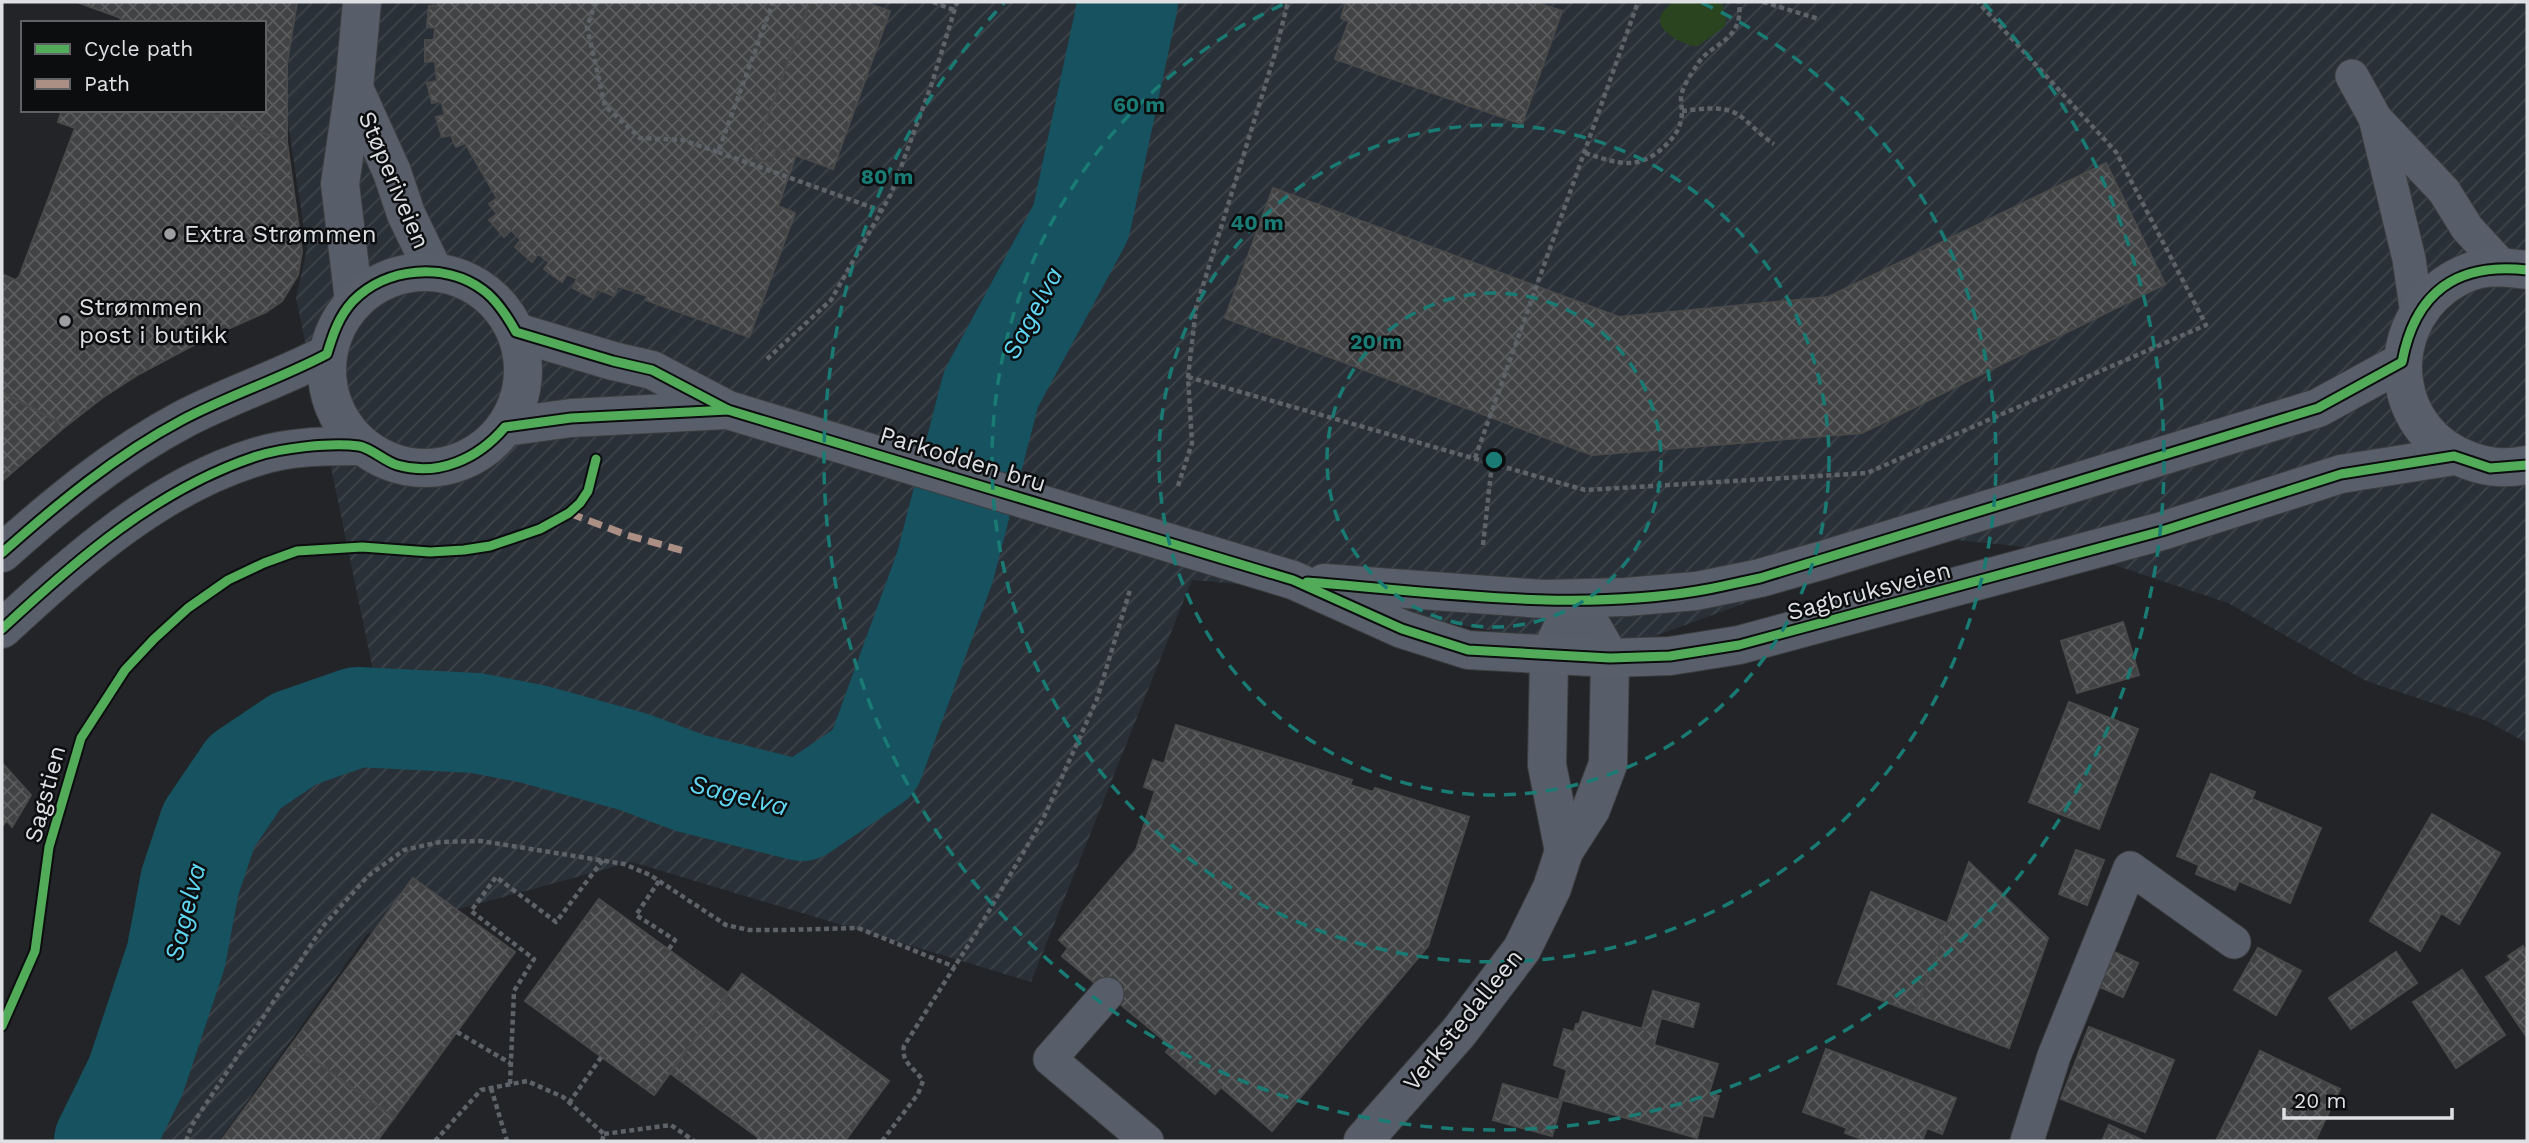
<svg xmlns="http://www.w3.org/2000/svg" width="2529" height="1143" font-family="'Work Sans',sans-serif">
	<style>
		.industrial { fill: url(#industrial-furrows) }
		.park { fill: #2a441f }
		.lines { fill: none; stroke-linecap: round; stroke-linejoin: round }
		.river { stroke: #16525f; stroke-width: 100 }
		.building { fill: url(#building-cross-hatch); stroke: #4b4a4b; stroke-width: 2 }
		.lane-casing { stroke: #3d3e40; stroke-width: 35 }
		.street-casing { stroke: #3d3e40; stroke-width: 40 }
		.primary-casing { stroke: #3d3e40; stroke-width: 40 }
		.path { stroke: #5e6269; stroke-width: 4.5; stroke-dasharray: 5 3.5; stroke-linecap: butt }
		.lane { stroke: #585e69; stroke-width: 33 }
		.street { stroke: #585e69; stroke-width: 38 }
		.primary { stroke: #585f6a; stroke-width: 38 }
		.quiet { stroke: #ac8f84; stroke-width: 7; stroke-dasharray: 14 7; stroke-linecap: butt }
		.cycleway-casing { stroke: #0c0d0f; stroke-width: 13 }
		.cycleway { stroke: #51ab58; stroke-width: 9 }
		.ring { fill: none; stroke: #197b74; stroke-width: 3.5; stroke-dasharray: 12 9 }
		.poi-dot { fill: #9c9ea1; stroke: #0c0d0f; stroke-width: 2.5 }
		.labels { text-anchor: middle; stroke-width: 5; stroke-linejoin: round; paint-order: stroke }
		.street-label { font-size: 24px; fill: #dee0e3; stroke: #0c0d0f }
		.poi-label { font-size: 24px; fill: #dee0e3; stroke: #0c0d0f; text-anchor: start }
		.water-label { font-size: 26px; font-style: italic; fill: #5fd7f3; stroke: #0c0d0f }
		.centre { fill: #197b74; stroke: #0c0d0f; stroke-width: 3.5 }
		.ring-label { font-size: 21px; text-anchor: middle; font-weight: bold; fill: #197b74; stroke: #0c0d0f; stroke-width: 5; stroke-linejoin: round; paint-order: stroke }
	</style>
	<defs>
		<pattern id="industrial-furrows" width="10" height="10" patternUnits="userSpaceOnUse" patternTransform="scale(1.75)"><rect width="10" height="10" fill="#293037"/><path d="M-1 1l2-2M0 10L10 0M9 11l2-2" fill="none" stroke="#3d444a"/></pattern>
		<pattern id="building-cross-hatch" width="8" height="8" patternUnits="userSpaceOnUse" patternTransform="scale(1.75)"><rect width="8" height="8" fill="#414243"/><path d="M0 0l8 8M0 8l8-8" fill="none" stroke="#5c5d5e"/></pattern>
	</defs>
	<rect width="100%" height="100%" fill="#222427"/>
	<path class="industrial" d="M295 2H2527V743L2487 721 2366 681 2228 603 2108 563 2017 546 1925 537 1609 653 1249 585 1192 580 1031 982 632 862 367 934 219 1141H108L162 1013 234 771 382 714 296 298 307 249 287 116 289 23Z"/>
	<path class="park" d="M1672 2H1722L1726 19 1725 26 1698 46C1687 47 1659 33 1660 20 1660 12 1668 8 1672 2Z"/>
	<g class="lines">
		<path class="river" d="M104 1141 136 1076 176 956 190 882 209 825 245 772 294 739 357 717 476 723 533 734 634 762 690 783 802 811 874 762 945 567 991 389 1081 222 1128 2"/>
	</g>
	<g class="building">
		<path d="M77 2H297L287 63V142L201 110H264V23H120L121 18Z"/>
		<path d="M437 2H810L753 157 771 164 776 148 796 155 778 206 795 213 749 337 646 300 647 296 618 286 614 296 597 289 593 298 573 288 577 279 567 274 562 282 544 269 549 262 538 254 532 262 515 247 521 240 511 230 504 237 489 220 497 214 489 204 497 198 465 143 456 147 451 135 442 137 436 117 445 115 441 101 432 103 427 83 437 81 435 61 425 62V40H434L435 28 427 27 429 6H437Z"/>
		<path d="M810 2H864L890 11 833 169 776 148 771 164 753 157Z"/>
		<path d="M1346 2H1534L1562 11 1522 124 1335 59 1349 21 1341 18Z"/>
		<path d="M62 110H201L287 142 302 251 298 275 282 301 266 312 203 340 139 374 102 398 66 426 2 392V274L15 280 19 277 75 128 58 122Z"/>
		<path d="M2106 163 2165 284 1862 433 1592 455 1225 318 1273 188 1619 317 1828 297Z"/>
		<path d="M2 392 66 426 2 481Z"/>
		<path d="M2123 622 2139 675 2077 693 2061 641Z"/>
		<path d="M2069 702 2138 729 2099 829 2029 802Z"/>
		<path d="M1176 725 1352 780 1350 785 1373 792 1375 788 1469 817 1428 946 1272 1131 1221 1087 1215 1094 1166 1052 1171 1046 1062 956 1068 948 1059 940 1136 850 1155 791 1144 787 1153 760 1164 764Z"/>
		<path d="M2 763 31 795 12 827 7 821 2 826Z"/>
		<path d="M2211 774 2255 792 2252 799 2321 828 2290 903 2239 881 2235 890 2196 874 2199 865 2177 856Z"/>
		<path d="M2432 814 2500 853 2459 924 2441 913 2420 951 2370 921Z"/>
		<path d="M2076 850 2104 860 2087 905 2059 894Z"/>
		<path d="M1969 862 2048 938 2009 1048 1915 1013Z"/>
		<path d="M413 878 515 952 394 1118 292 1044Z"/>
		<path d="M1871 892 1947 923 1915 1013 1838 984Z"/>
		<path d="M599 899 728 993 654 1095 525 1001Z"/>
		<path d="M2523 946 2525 950 2527 949 2526 1036 2486 977 2511 960 2508 956Z"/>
		<path d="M2258 948 2301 971 2276 1015 2234 990Z"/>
		<path d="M2110 950 2138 963 2123 997 2095 985Z"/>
		<path d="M2396 952 2417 983 2351 1029 2329 998Z"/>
		<path d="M2462 970 2505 1035 2456 1068 2413 1002Z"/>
		<path d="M742 974 889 1081 845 1141H763L670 1073Z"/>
		<path d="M1653 991 1699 1004 1693 1027 1661 1018 1657 1033 1642 1029Z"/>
		<path d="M1583 1012 1657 1033 1654 1045 1718 1064 1709 1093 1719 1096 1713 1117 1703 1115 1697 1138 1559 1099 1567 1070 1554 1065 1564 1029 1574 1032 1576 1024H1579Z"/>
		<path d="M2089 1027 2174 1060 2145 1132 2061 1099Z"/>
		<path d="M292 1044 394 1118 377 1141H221Z"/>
		<path d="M1826 1049 1956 1098 1942 1134 1927 1128 1922 1141H1867L1845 1133 1847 1128 1803 1112Z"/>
		<path d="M2260 1051 2340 1089 2315 1141H2216Z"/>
		<path d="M1503 1084 1562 1101 1552 1136 1493 1120Z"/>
		<path d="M2109 1125 2144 1141H2102Z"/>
	</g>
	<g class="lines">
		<defs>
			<g id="lane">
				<path d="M2352 76 2375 118 2444 191 2467 228 2503 267"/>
				<path d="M2375 118 2409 259 2417 314"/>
				<path d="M1107 994 1050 1059 1147 1141"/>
				<path d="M2027 1141 2054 1056 2130 868 2234 942"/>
			</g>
			<g id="street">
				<path d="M354 88 392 172 406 214 434 272"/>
				<path d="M354 301 340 184 354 88 362 2"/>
				<path d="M1564 851 1547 765 1549 656 1576 599"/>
				<path d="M1363 1141 1459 1032 1522 949 1552 888 1564 851 1591 809 1608 764 1610 658 1576 599"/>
			</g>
			<g id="primary">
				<path d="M2527 270C2511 268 2495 266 2479 269 2467 272 2455 278 2445 285 2380 333 2392 434 2470 461 2490 468 2506 469 2527 465"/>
				<circle cx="425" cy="370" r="98"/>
				<path d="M516 332 613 361 652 370 728 410 1293 580 1402 629 1468 650 1610 658 1670 656 1739 645 2162 531 2341 474 2454 456"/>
				<path d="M505 427 571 418 726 410"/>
				<path d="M2 553C57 504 116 455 182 420 229 395 280 379 327 354"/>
				<path d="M1324 583 1543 599 1626 597 1696 591 1760 578 1823 560 2318 408 2402 362"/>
				<path d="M2 629C76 561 157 487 256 457 290 446 326 446 361 446"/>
			</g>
		</defs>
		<use href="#lane" class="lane-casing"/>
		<use href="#street" class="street-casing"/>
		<use href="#primary" class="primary-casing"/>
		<g class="path">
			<path d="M596 2 587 27 605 106 640 138 682 140 718 152 773 2"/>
			<path d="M933 2 954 10"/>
			<path d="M1763 2 1819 19"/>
			<path d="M1682 111C1700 109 1723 105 1739 115 1751 124 1761 136 1774 144"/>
			<path d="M718 152 882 211"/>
			<path d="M1585 153C1618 163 1637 172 1665 146 1673 138 1679 131 1681 120 1683 112 1681 106 1681 98 1681 89 1691 74 1697 65 1710 42 1744 43 1739 2"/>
			<path d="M767 359 831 300 891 194 931 86 957 2"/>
			<path d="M1188 377 1585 490 1867 473 2206 325 2116 152 1978 2"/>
			<path d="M1475 458 1638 2"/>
			<path d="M1178 486 1192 443 1188 377 1196 308 1274 57 1288 2"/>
			<path d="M1483 545 1492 463"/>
			<path d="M659 881 636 915 675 940 669 949"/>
			<path d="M457 1032 510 1063"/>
			<path d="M510 1084 514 991 534 959 471 911 496 877 556 922 603 860"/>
			<path d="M491 1088 507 1141"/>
			<path d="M569 1103 602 1056"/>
			<path d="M604 1134 671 1125 694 1141"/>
			<path d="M186 1141 192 1125 324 925 368 876 404 850 440 842 481 841 624 864 650 875 726 925 749 930H784L858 928 955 967"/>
			<path d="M435 1141 481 1090 527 1081 563 1097 604 1134 602 1141"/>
			<path d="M758 1141 760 1139"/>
			<path d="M882 1141 918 1094 923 1081C914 1067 901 1063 904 1046L976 933 1043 819 1097 699 1130 590"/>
		</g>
		<use href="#lane" class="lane"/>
		<use href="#street" class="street"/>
		<use href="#primary" class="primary"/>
		<path class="quiet" d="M569 513 627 535 688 552"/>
		<defs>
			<g id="cycleway">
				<path d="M2 553C57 504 116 455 182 420 229 395 280 379 327 354 333 334 339 316 353 301 386 267 445 262 483 290 497 300 507 316 516 332L613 361 652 370 728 410 1293 580 1402 629 1468 650 1610 658 1670 656 1739 645 2162 531 2341 474 2454 456 2490 468 2527 465"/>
				<path d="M1307 582C1434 592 1570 612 1697 591 1718 588 1739 582 1760 578L2318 408 2402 362C2415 292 2457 262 2527 270"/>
				<path d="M2 629C76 560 156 490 254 457 280 448 332 442 359 446 371 448 384 461 397 465 438 477 478 459 505 427L571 418 728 410"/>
				<path d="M2 1026 35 951 49 847 81 738 125 670 154 639 188 608 228 580 264 563 297 551 362 547 430 552 464 550 490 546 540 529 569 513 580 503 588 491 596 459"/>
			</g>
		</defs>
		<use href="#cycleway" class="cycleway-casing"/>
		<use href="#cycleway" class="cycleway"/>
	</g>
	<g class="ring">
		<circle cx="1494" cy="460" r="167"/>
		<circle cx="1494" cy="460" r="335"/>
		<path d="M1702 3A502 502 0 1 1 1286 3"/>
		<path d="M1984 3A670 670 0 1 1 1004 3"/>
	</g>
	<g class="poi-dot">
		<circle cx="170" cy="234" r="7"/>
		<circle cx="65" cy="321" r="7"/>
	</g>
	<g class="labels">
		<g class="street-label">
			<text transform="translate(394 180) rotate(67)" y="8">Støperiveien</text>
			<text transform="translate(963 459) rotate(17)" y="8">Parkodden bru</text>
			<text transform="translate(1869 591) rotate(-15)" y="8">Sagbruksveien</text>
			<text transform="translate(45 794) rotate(-75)" y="8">Sagstien</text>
			<text transform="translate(1463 1020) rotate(-51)" y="8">Verkstedalleen</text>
		</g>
		<g class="poi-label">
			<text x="184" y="242">Extra Strømmen</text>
			<text x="79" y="315">Strømmen<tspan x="79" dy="28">post i butikk</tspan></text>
		</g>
		<g class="water-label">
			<text transform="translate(1032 313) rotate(-62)" y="9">Sagelva</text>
			<text transform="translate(739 795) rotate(14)" y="9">Sagelva</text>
			<text transform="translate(185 912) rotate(-76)" y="9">Sagelva</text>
		</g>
	</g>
	<circle cx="1494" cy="460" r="10" class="centre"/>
	<g class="ring-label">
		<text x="1139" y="112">60 m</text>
		<text x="887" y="184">80 m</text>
		<text x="1257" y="230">40 m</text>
		<text x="1376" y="349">20 m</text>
	</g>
	<rect width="2529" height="1143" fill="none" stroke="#dee0e3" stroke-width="7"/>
	<rect x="21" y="21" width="245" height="91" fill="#0c0d0f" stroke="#606164" stroke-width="2"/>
	<rect x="35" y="44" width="35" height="10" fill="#51ab58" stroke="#606164" stroke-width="2"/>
	<text x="84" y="56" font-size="21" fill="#dee0e3">Cycle path</text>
	<rect x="35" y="79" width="35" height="10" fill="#ac8f84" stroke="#606164" stroke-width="2"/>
	<text x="84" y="91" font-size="21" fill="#dee0e3">Path</text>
	<path d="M2284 1108v10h168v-10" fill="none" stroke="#dee0e3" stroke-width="3.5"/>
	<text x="2294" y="1108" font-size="21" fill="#dee0e3" stroke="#0c0d0f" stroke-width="5" paint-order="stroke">20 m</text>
</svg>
